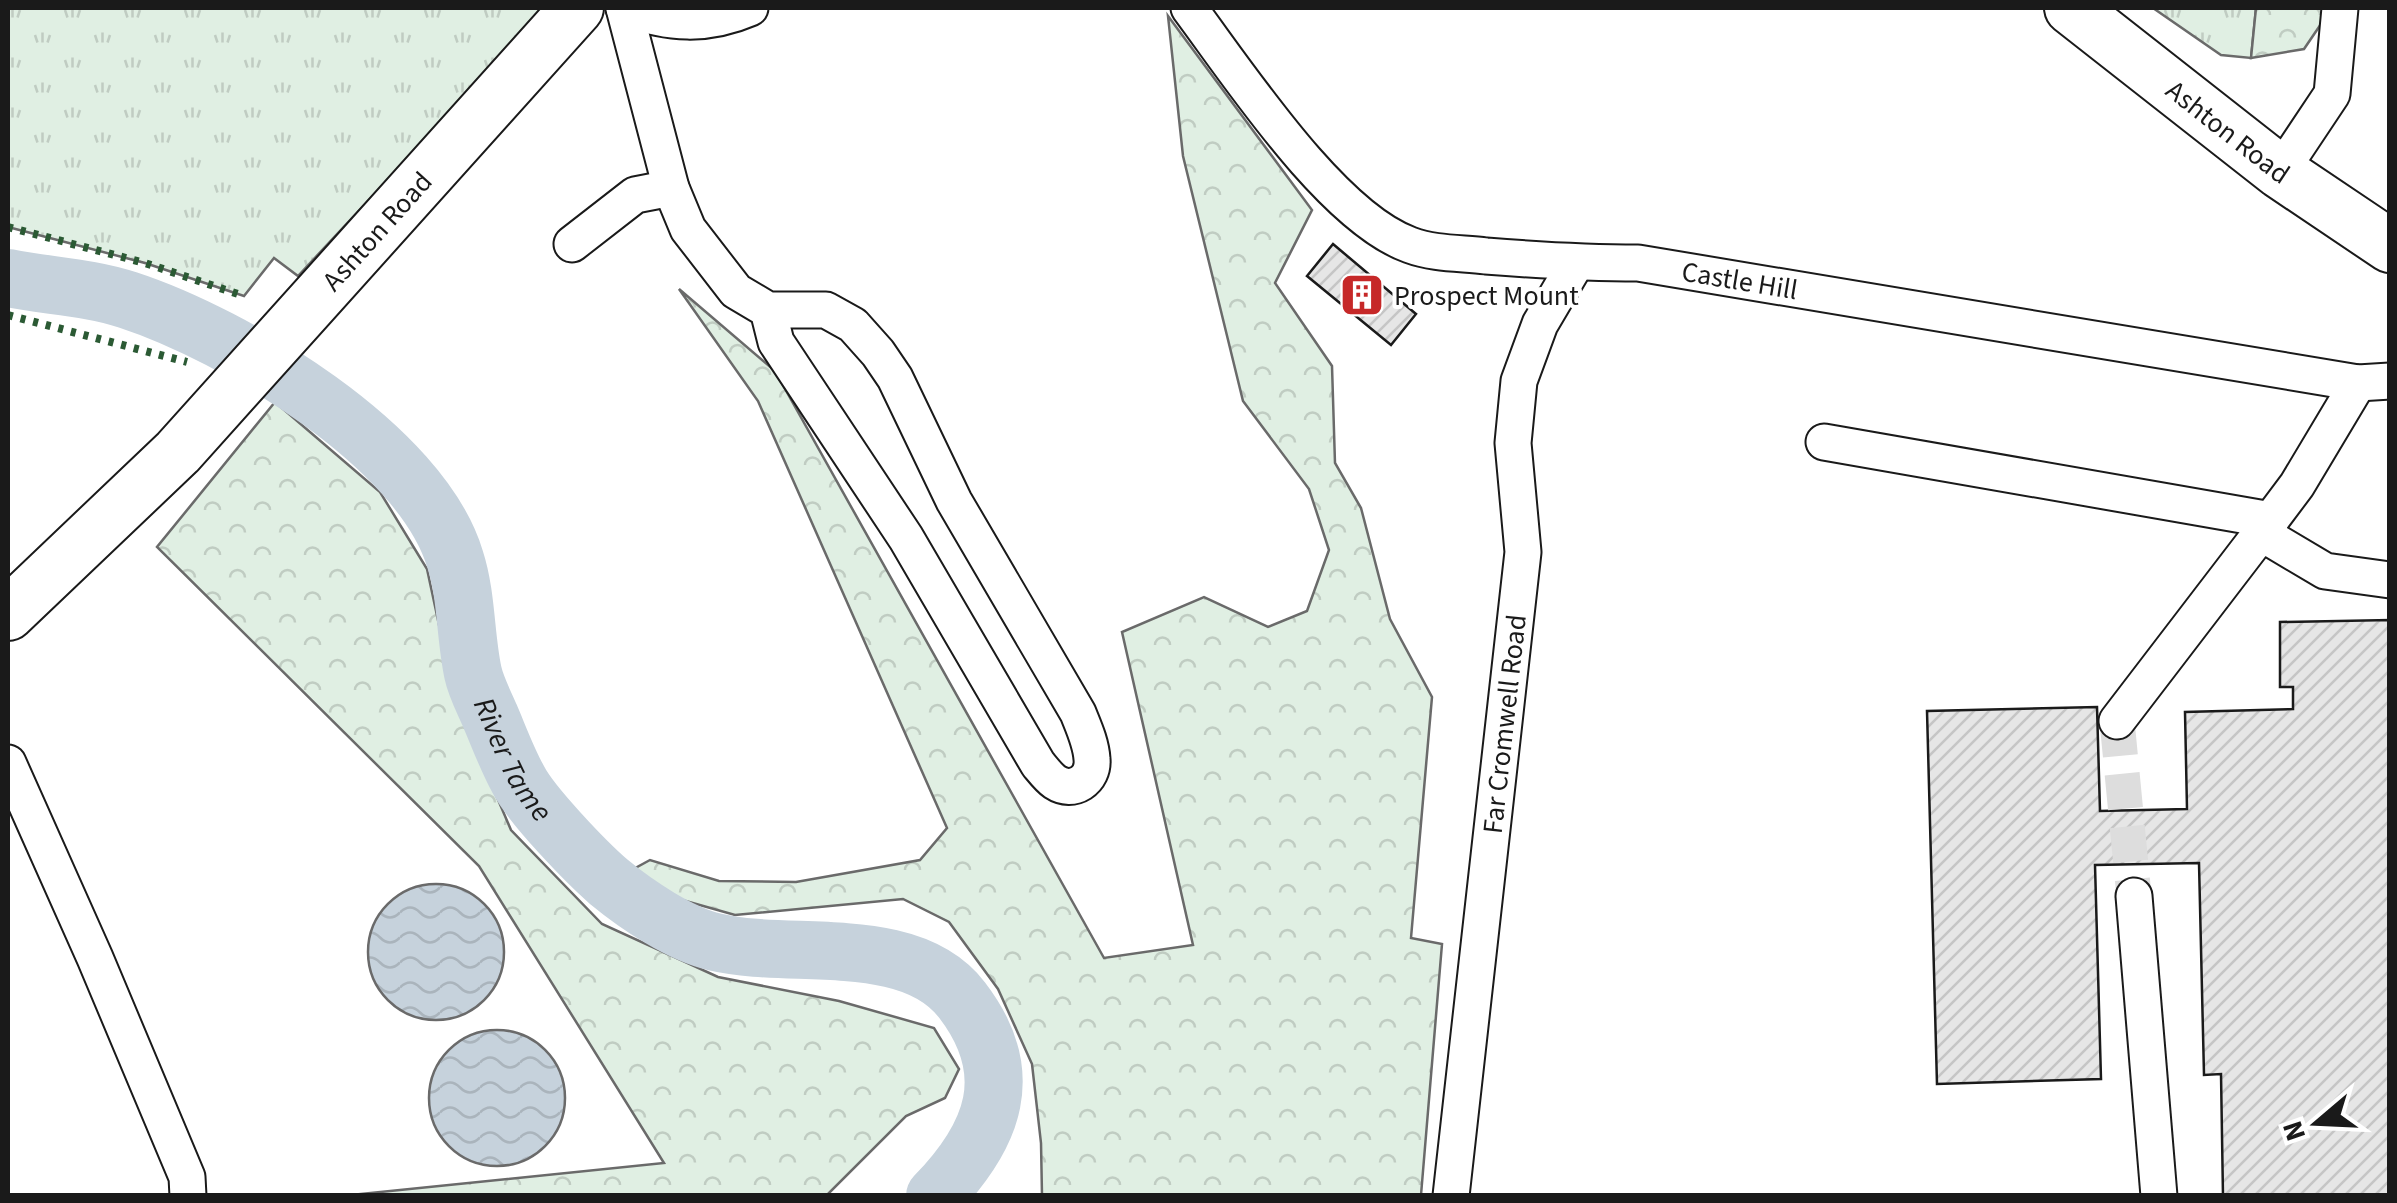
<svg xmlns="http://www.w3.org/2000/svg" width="2397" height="1203" font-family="'Source Sans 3',sans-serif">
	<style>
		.grass { fill: url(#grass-tufts); stroke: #6a6a6a; stroke-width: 2.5 }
		.forest { fill: url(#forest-crowns); stroke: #6a6a6a; stroke-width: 2.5 }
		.water { fill: url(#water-waves); stroke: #6a6a6a; stroke-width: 2.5 }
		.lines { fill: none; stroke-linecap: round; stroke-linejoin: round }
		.river { stroke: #c6d2dc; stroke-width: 58 }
		.building { fill: url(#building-hatch); stroke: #1a1a1a; stroke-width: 2.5 }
		.minor-tunnel { stroke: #ddd; stroke-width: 35; stroke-dasharray: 35 18; stroke-linecap: butt }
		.minor-casing { stroke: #1a1a1a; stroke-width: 39 }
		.highway-casing { stroke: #1a1a1a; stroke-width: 56 }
		.minor { stroke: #fff; stroke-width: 35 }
		.highway { stroke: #fff; stroke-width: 52 }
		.hedge { stroke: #2b5a34; stroke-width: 8; stroke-dasharray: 5 8; stroke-linecap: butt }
		.labels { text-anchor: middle; stroke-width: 8; stroke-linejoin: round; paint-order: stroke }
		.street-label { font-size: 28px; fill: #1a1a1a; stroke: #fff }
		.poi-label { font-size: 28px; fill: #1a1a1a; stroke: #fff; text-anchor: start }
		.water-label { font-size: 30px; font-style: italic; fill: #1a1a1a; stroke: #fff }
	</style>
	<defs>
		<pattern id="grass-tufts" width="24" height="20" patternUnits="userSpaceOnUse" patternTransform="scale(2.5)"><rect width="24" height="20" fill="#e0efe3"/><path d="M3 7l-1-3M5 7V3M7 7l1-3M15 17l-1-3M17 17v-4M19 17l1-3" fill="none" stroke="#c0ccc2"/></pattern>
		<pattern id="forest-crowns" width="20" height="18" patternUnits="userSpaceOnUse" patternTransform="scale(2.5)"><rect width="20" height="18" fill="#e0efe3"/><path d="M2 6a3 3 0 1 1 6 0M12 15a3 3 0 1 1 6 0" fill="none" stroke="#c0ccc2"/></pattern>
		<pattern id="water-waves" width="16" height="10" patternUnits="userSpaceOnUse" patternTransform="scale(2.5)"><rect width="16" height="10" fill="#c6d2dc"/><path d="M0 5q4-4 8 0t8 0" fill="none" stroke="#aab4bc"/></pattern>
		<pattern id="building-hatch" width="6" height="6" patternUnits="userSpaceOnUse" patternTransform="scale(2.5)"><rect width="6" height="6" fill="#e6e6e6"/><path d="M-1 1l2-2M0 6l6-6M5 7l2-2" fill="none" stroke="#c5c5c5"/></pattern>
	</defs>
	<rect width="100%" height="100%" fill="#fff"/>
	<g class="grass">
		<path d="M8 8H548L298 276 274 258 244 296 145 263 8 227Z"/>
		<path d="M2153 8H2256L2251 58 2221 55Z"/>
	</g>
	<g class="forest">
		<path d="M2256 8H2324L2323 21 2304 49 2251 58Z"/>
		<path d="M1168 16 1312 210 1275 283 1332 366 1335 463 1361 508 1390 619 1432 697 1411 938 1442 944 1421 1195H1042L1041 1143 1032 1064 998 989 949 922 903 899 735 915 661 894 630 871 650 860 719 881 796 882 920 860 947 828 758 401 679 289 775 371 1104 958 1193 945 1122 632 1204 597 1268 627 1307 611 1329 550 1309 489 1243 401 1183 156Z"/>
		<path d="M275 402 380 492 427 569 455 699 511 830 602 924 718 977 839 1001 934 1028 959 1069 945 1098 906 1116 827 1195H351L664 1163 479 866 157 547Z"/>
	</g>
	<g class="water">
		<circle cx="436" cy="952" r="68"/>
		<circle cx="497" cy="1098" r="68"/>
	</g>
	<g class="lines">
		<path class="river" id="s1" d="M8 278C48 286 89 287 128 300 235 335 421 446 455 559 467 596 465 636 473 673 476 687 484 702 490 716 499 737 507 759 518 779 531 805 586 862 609 882 637 905 680 934 715 942 791 960 910 932 962 1000 1018 1073 994 1135 935 1196"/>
	</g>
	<g class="building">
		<path d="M1333 244 1416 314 1391 345 1307 276Z"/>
		<path d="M2390 620V1196H2223L2221 1074 2204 1075 2199 863 2095 865 2101 1079 1937 1084 1927 711 2097 707 2100 811 2187 809 2185 712 2293 709V687H2280V622Z"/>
	</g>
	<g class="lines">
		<path class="minor-tunnel" d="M2117 721 2134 896"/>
		<defs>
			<g id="minor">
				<path d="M624 8 671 188 688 229 736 291 768 310H826L853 325 878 353 895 378 954 501 1078 713C1084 728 1091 743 1092 759 1094 780 1073 794 1055 782 1049 778 1043 770 1038 764L906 538 776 342 768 310"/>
				<path d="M624 8C669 24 706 27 750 8"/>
				<path id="s2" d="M1189 8C1239 75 1332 217 1410 245 1434 254 1461 253 1486 256 1537 260 1587 263 1638 263L2358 383 2390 381"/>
				<path d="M2280 172 2332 94 2340 8"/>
				<path d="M572 244 635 195 671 188"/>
				<path d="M1824 442 2271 520"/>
				<path d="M2261 533 2297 485 2358 383"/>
				<path d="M2117 721 2261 533 2325 571 2390 580"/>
				<path d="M8 763 95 958 187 1177 188 1196"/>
				<path d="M2134 896 2159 1196"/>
				<path id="s3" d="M1451 1196 1523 552 1513 443 1519 381 1540 324 1576 263"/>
			</g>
			<g id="highway">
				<path id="s4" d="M2071 8 2280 172 2390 246"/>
				<path id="s5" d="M8 614 178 452 577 8"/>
			</g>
		</defs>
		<use href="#minor" class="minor-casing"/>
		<use href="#highway" class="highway-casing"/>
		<use href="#minor" class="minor"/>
		<use href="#highway" class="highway"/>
		<g class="hedge">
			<path d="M8 227 145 263 244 296"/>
			<path d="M8 315 187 362"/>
		</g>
	</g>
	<defs>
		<symbol id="building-square" viewBox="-11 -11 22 22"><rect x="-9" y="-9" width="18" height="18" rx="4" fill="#c62828" stroke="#fff"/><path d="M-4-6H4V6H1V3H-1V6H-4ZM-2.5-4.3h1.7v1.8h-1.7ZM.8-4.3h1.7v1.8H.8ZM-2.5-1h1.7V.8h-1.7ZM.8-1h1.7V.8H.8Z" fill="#fff"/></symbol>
	</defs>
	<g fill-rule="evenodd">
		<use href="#building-square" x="1337" y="270" width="50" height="50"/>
	</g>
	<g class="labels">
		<g class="street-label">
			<text dy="10" stroke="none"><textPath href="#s4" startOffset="200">Ashton Road</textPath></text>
			<text dy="10" stroke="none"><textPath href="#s5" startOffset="532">Ashton Road</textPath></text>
			<text dy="10" stroke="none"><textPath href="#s2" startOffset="660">Castle Hill</textPath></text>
			<text dy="10" stroke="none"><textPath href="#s3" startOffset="475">Far Cromwell Road</textPath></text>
		</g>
		<g class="poi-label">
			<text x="1394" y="305">Prospect Mount</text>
		</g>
		<g class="water-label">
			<text dy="10" stroke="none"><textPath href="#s1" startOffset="762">River Tame</textPath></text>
		</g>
	</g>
	<rect width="2397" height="1203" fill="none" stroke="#1a1a1a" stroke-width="20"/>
	<g transform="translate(2317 1123) rotate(251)" stroke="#ffffff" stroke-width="8" paint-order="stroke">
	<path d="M0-8L18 38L0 25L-18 38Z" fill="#1a1a1a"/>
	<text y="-15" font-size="28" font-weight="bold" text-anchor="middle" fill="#1a1a1a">N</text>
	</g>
</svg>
